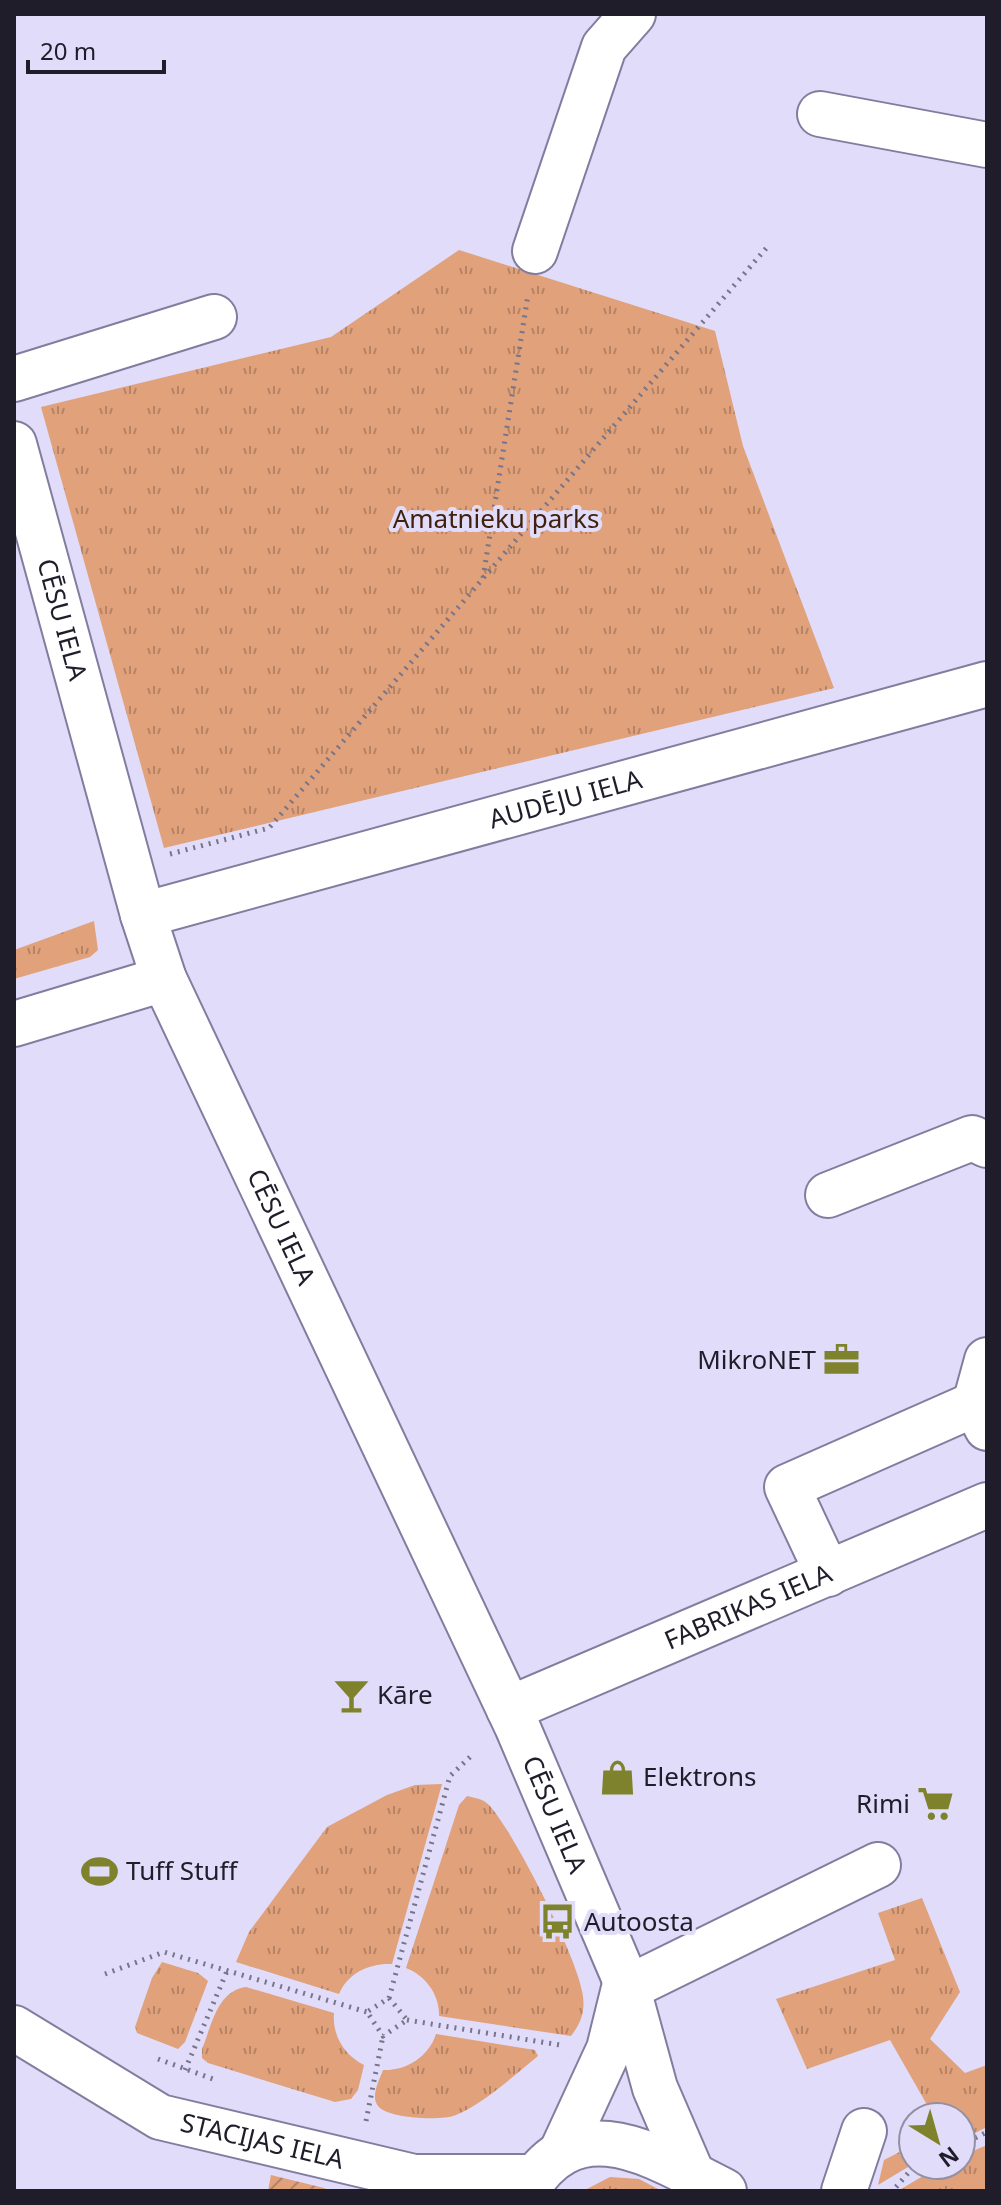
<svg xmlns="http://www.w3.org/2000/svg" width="1001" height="2205" font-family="'Noto Sans',sans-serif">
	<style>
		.grass { fill: url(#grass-tufts) }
		.garden { fill: url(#garden-furrows) }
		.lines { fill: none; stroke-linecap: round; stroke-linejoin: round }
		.minor-casing { stroke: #827d9f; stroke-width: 48 }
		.major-casing { stroke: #827d9f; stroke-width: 48 }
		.path { stroke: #777589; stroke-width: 5; stroke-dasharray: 2 6; stroke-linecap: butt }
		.minor { stroke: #fff; stroke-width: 44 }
		.major { stroke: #fff; stroke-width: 44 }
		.labels { text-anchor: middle; stroke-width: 8; stroke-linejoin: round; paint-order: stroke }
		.park-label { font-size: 26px; fill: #41210b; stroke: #e0dcf9 }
		.street-label { font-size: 26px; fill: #1f1d2a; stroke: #e0dcf9 }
		.poi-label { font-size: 26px; fill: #1f1d2a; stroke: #e0dcf9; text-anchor: start }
	</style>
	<defs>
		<pattern id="grass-tufts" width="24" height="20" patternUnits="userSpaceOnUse" patternTransform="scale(2)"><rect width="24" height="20" fill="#e0a17b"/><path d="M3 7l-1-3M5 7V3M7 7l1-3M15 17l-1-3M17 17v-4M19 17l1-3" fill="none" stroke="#b58365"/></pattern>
		<pattern id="garden-furrows" width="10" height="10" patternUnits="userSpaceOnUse" patternTransform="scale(2)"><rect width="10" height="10" fill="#e0a17b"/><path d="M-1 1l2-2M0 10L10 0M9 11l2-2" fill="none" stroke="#b58365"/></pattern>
	</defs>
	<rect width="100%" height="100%" fill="#e0dcf9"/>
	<g class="grass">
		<path d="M459 250 715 331 743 446 834 688 164 848 41 407 331 337Z"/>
		<path d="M94 921 98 950 90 957 14 979V950Z"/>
		<path d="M442 1784 392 1964C369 1963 348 1973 339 1994L236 1962 249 1932 327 1827 387 1795 415 1785Z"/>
		<path d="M467 1796C476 1798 483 1799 489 1805 514 1832 576 1955 582 1991 586 2009 582 2022 571 2036L439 2016C440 1995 425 1975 406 1968L459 1805Z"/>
		<path d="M922 1898 960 1992 930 2039 965 2073 987 2065V2127L961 2140V2117H934L890 2040 807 2069 776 1999 895 1960 878 1913Z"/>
		<path d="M162 1962 198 1973 208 1981 185 2042 178 2049 137 2033 135 2027 152 1978Z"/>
		<path d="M246 1987 334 2013C332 2035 344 2055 364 2065L358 2090 351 2099 335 2102 208 2063 202 2058V2049C212 2025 217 1991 246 1987Z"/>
		<path d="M436 2034 535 2050 538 2056C513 2076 486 2102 456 2115 442 2121 388 2119 378 2106 370 2096 380 2079 383 2070 407 2071 429 2056 436 2034Z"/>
		<path d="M913 2145V2164L878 2185 884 2160Z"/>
		<path d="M987 2145V2191H898L941 2165H961V2156Z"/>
		<path d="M610 2177 639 2179 662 2191H583Z"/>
	</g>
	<path class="garden" d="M271 2175 324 2188 331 2191H268Z"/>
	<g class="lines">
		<defs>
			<g id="minor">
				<path d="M820 114 987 145"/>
				<path d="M535 251 604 47 633 14"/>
				<path d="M14 379 214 317"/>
				<path id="s1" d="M14 444 143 915 164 979 517 1726 626 1982 655 2088 693 2176"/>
				<path id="s2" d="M143 915 987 684"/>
				<path d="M14 1024 164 979"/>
				<path d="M828 1195 972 1138 987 1145"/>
				<path d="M975 1404 987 1360"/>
				<path d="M828 1574 787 1487 975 1404 987 1428"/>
				<path id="s3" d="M509 1709 987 1505"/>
				<path d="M644 1980 878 1865"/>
				<path d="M561 2153 609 2049 625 1984"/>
				<path d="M844 2191 864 2131"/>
			</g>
			<g id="major">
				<path id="s4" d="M14 2028 160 2117 414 2177H535"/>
				<path d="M526 2191C578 2103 657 2158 724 2191"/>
			</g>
		</defs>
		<use href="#minor" class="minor-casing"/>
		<use href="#major" class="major-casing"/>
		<g class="path">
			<path d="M483 578 528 295"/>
			<path d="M170 854 269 828 768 246"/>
			<path d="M105 1974 164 1952 367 2012"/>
			<path d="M389 1998 407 2020 383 2036 367 2012 389 1998 450 1776 472 1755"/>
			<path d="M407 2020 560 2045"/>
			<path d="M158 2059 213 2079"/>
			<path d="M185 2070 227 1971"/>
			<path d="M366 2121 383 2036"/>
			<path d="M961 2145 987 2132"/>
			<path d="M896 2187 910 2171 922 2165"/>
		</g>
		<use href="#minor" class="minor"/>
		<use href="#major" class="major"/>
	</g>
	<defs>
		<symbol id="office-bare" viewBox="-9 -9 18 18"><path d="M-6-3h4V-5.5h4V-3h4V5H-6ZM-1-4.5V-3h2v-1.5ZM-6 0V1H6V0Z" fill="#7f822d" stroke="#e0dcf9" stroke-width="2.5" paint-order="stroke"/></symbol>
		<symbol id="bar-bare" viewBox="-9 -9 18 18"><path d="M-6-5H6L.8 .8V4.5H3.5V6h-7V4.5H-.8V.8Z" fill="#7f822d" stroke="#e0dcf9" stroke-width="2.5" paint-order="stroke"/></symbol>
		<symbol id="shop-bare" viewBox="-9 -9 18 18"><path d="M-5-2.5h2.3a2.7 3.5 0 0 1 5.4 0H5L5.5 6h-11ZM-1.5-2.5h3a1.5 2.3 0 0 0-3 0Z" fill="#7f822d" stroke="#e0dcf9" stroke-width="2.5" paint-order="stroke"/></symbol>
		<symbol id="supermarket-bare" viewBox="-9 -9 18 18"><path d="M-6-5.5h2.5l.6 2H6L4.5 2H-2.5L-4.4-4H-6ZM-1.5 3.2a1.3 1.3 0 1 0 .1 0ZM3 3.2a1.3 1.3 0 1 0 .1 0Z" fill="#7f822d" stroke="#e0dcf9" stroke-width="2.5" paint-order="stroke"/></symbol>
		<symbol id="stadium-bare" viewBox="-9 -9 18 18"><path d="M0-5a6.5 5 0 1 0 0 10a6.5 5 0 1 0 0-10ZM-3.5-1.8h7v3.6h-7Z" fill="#7f822d" stroke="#e0dcf9" stroke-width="2.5" paint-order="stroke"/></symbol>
		<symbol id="bus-bare" viewBox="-9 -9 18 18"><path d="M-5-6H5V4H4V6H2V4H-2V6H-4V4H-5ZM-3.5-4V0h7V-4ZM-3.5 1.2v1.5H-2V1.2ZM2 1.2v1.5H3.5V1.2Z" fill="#7f822d" stroke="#e0dcf9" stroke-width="2.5" paint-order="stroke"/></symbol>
	</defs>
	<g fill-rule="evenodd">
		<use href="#office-bare" x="816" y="1334" width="51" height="51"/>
		<use href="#bar-bare" x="326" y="1670" width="51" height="51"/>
		<use href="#shop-bare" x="592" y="1752" width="51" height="51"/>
		<use href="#supermarket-bare" x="910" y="1778" width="51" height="51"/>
		<use href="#stadium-bare" x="74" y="1846" width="51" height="51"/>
		<use href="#bus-bare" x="532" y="1896" width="51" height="51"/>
	</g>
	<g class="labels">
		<g class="park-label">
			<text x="496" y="528">Amatnieku parks</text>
		</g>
		<g class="street-label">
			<text dy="9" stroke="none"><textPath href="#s1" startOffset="182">CĒSU IELA</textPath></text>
			<text dy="9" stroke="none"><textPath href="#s2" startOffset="438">AUDĒJU IELA</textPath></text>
			<text dy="9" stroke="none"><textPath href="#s1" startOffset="830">CĒSU IELA</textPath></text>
			<text dy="9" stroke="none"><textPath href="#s3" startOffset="260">FABRIKAS IELA</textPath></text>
			<text dy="9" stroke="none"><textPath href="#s1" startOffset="1478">CĒSU IELA</textPath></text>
			<text dy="9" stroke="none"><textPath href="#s4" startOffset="276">STACIJAS IELA</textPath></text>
		</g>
		<g class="poi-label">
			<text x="816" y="1369" text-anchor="end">MikroNET</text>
			<text x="377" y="1704">Kāre</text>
			<text x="643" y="1786">Elektrons</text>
			<text x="910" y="1813" text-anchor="end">Rimi</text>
			<text x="126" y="1880">Tuff Stuff</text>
			<text x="584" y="1931">Autoosta</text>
		</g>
	</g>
	<rect width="1001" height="2205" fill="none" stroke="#1f1d2a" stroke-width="32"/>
	<g transform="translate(937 2141) rotate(143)"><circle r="38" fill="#e0dcf9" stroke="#9390a6" stroke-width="2"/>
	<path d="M0-6L14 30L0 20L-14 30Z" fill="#7f822d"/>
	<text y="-12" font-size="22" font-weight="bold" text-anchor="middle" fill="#1f1d2a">N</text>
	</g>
	<path d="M28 60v12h136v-12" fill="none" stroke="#1f1d2a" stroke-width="4"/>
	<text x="40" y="60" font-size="24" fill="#1f1d2a" stroke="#e0dcf9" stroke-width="6" paint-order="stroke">20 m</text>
</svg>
